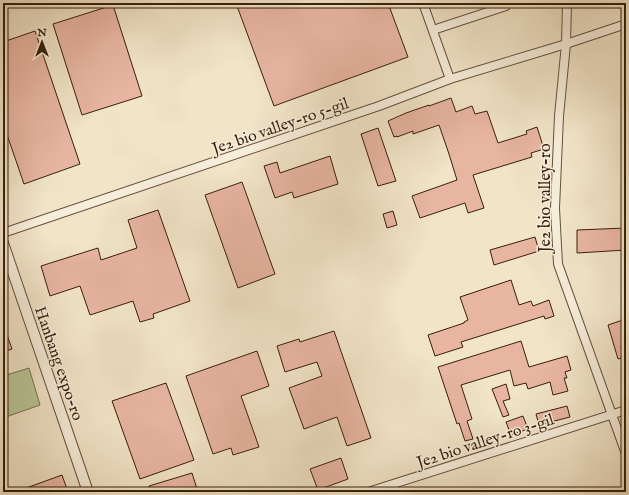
<svg xmlns="http://www.w3.org/2000/svg" width="629" height="495" font-family="'IM FELL English',serif">
	<style>
		.green { fill: #b8c597; stroke: #787252 }
		.building { fill: #e8b5a1; stroke: #381f0c }
		.lines { fill: none; stroke-linecap: round; stroke-linejoin: round }
		.minor-casing { stroke: #66503b; stroke-width: 10 }
		.tertiary-casing { stroke: #66503b; stroke-width: 12 }
		.minor { stroke: #f6eddb; stroke-width: 8 }
		.tertiary { stroke: #f6eddb; stroke-width: 10 }
		.labels { text-anchor: middle; stroke-width: 3; stroke-linejoin: round; paint-order: stroke }
		.street-label { font-size: 16px; fill: #381f0c; stroke: #f6eddb }
	</style>
	<rect width="100%" height="100%" fill="#f1e4c7"/>
	<filter id="stains"><feTurbulence type="fractalNoise" baseFrequency=".005" numOctaves="4"/><feColorMatrix values="0 0 0 0 .2 0 0 0 0 .09 0 0 0 0 .02 0 0 0 .5 -.17"/></filter>
	<radialGradient id="worn" r=".72"><stop offset=".6" stop-color="#630" stop-opacity="0"/><stop offset="1" stop-color="#630" stop-opacity=".3"/></radialGradient>
	<path class="green" d="M29 368 40 405 3 418V376Z"/>
	<g class="building">
		<path d="M246 3H388L408 57 274 106 237 6Z"/>
		<path d="M113 5 142 96 82 115 53 24Z"/>
		<path d="M35 31 80 164 24 184 3 123V42Z"/>
		<path d="M451 98 456 112 472 106 475 114 487 111 498 143 527 134 526 131 537 127 544 149 531 153 532 157 473 175 484 208 468 213 465 203 420 218 412 196 457 180 449 154 439 125 413 134V131L397 137V136L394 137 388 121 406 113 429 105V106Z"/>
		<path d="M378 128 396 181 378 186 361 134Z"/>
		<path d="M330 156 338 184 294 198 292 192 275 198 264 166 277 162 280 173Z"/>
		<path d="M242 182 275 274 238 288 205 195Z"/>
		<path d="M158 210 190 301 153 314 154 318 140 322 133 301 90 315 80 286 50 296 41 266 98 248 101 260 137 248 128 220Z"/>
		<path d="M393 211 397 225 387 228 383 214Z"/>
		<path d="M626 228V250L577 253V230Z"/>
		<path d="M535 237 539 251 494 265 490 250Z"/>
		<path d="M511 280 519 305 531 301 533 306 549 300 554 316 545 319 544 316 461 342 463 347 435 356 428 335 464 323V322L468 320 460 297Z"/>
		<path d="M626 319V357L618 359 608 325Z"/>
		<path d="M3 326H4L12 349 3 352Z"/>
		<path d="M334 331 371 438 347 446 337 417 304 429 289 388 322 376 317 362 285 372 277 346 299 339 300 342Z"/>
		<path d="M521 341 529 367 567 356 571 370 565 372 567 378H564L568 391 553 395 550 382 528 389 526 383 514 386 510 370 461 385 472 419 467 421 473 439 465 441 459 423 457 424 438 367Z"/>
		<path d="M257 351 269 386 241 396 259 447 233 455 231 448 213 454 186 376Z"/>
		<path d="M166 383 194 460 140 479 112 401Z"/>
		<path d="M506 384 510 399 503 401 509 415 503 417 492 389Z"/>
		<path d="M567 406 570 417 539 425 536 414Z"/>
		<path d="M523 416 528 429 511 435 506 422Z"/>
		<path d="M341 458 348 479 318 490 310 469Z"/>
		<path d="M192 473 198 492H151L149 486Z"/>
		<path d="M62 475 68 492H18V491Z"/>
	</g>
	<g class="lines">
		<defs>
			<g id="minor">
				<path d="M423 3 450 79"/>
				<path d="M567 3 566 44 559 116 555 208 558 264 626 454"/>
				<path d="M433 30 506 6 507 3"/>
				<path d="M3 233 379 106 450 79 566 44 626 24"/>
				<path d="M368 492 626 410"/>
			</g>
			<path id="tertiary" d="M3 243 88 492"/>
		</defs>
		<use href="#minor" class="minor-casing"/>
		<use href="#tertiary" class="tertiary-casing"/>
		<use href="#minor" class="minor"/>
		<use href="#tertiary" class="tertiary"/>
	</g>
	<g class="labels">
		<g class="street-label">
			<text transform="translate(280 125) rotate(-19)" y="6">Je2 bio valley-ro 5-gil</text>
			<text transform="translate(544 198) rotate(-90)" y="6">Je2 bio valley-ro</text>
			<text transform="translate(60 363) rotate(71)" y="6">Hanbang expo-ro</text>
			<text transform="translate(485 440) rotate(-18)" y="6">Je2 bio valley-ro 3-gil</text>
		</g>
	</g>
	<rect width="629" height="495" fill="none" stroke="#f1e4c7" stroke-width="16"/>
	<rect x="4" y="4" width="621" height="487" fill="none" stroke="#381f0c" stroke-width="2"/>
	<rect x="8" y="8" width="613" height="479" fill="none" stroke="#381f0c"/>
	<g transform="translate(42 42)" stroke="#f6eddb" stroke-width="3" paint-order="stroke">
	<path d="M0-3L7 15L0 10L-7 15Z" fill="#381f0c"/>
	<text y="-6" font-size="11" font-weight="bold" text-anchor="middle" fill="#381f0c">N</text>
	</g>
	<rect width="100%" height="100%" filter="url(#stains)"/>
	<rect width="100%" height="100%" fill="url(#worn)"/>
</svg>
